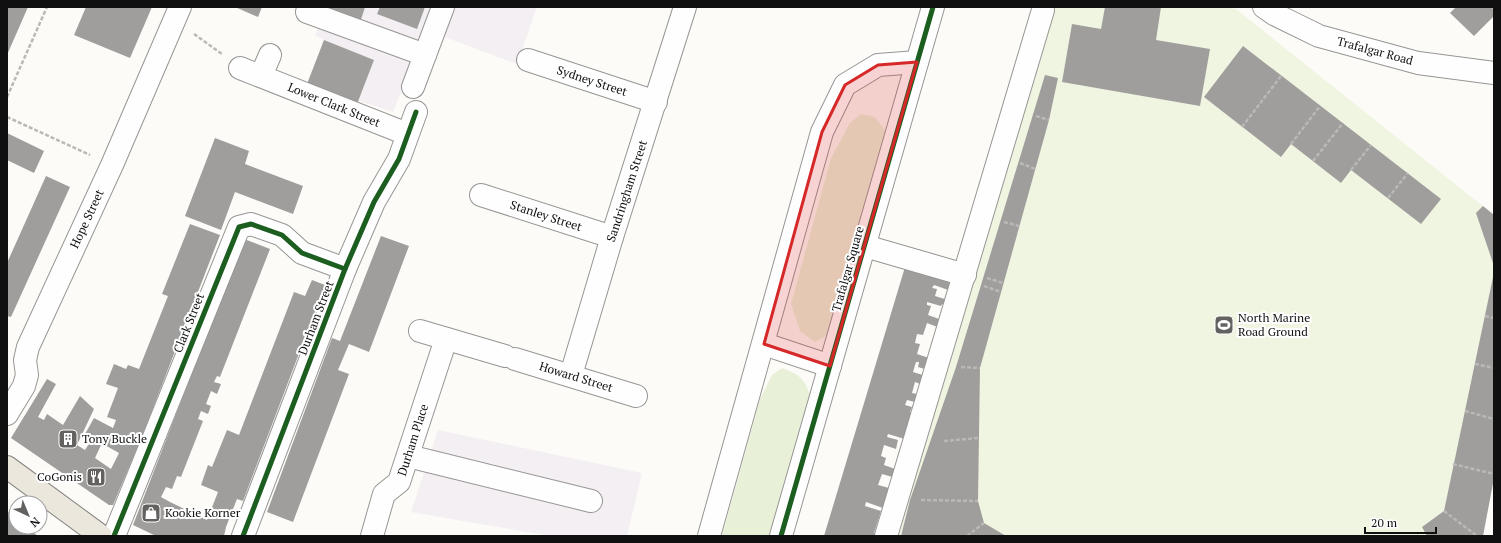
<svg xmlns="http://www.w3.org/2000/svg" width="1501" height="543" font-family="'PT Serif',serif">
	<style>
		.industrial { fill: #f4eff2 }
		.green { fill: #e8f1d8 }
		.pitch { fill: #f0f5e2 }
		.building { fill: #a09e9c }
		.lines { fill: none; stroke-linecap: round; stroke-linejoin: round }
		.minor-casing { stroke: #969694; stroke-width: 24 }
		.major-casing { stroke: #848381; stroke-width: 24 }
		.path { stroke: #b9b9b8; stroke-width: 2.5; stroke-dasharray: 4 2; stroke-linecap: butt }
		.minor { stroke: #fffefe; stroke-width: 22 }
		.major { stroke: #ece7dc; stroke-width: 22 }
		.cycleway-casing { stroke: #fff; stroke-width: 8 }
		.cycleway { stroke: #1b5e20; stroke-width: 5 }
		.marked { fill: #d62828; fill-opacity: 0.2; stroke: #d62828; stroke-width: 3; stroke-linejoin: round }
		.labels { text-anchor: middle; stroke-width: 4; stroke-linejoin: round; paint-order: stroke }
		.street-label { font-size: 12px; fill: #101010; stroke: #fff }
		.poi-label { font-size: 12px; fill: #101010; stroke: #fff; text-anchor: start }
	</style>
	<rect width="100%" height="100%" fill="#fcfbf7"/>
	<g class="industrial">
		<path d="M329 7H537L517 64 426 30 393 112 307 84 324 40 315 35Z"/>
		<path d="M438 430 642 473 627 536H551L411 512Z"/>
	</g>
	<g class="green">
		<path d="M861 114 875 117 885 130 840 305 829 334 815 342 800 331 791 304 831 158 850 123Z"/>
		<path d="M782 368C798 374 803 377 810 394L772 536H722L760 399 772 375Z"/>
	</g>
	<path class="pitch" d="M1052 7H1222L1236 9 1494 215V478L1483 536H890Z"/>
	<g class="building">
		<path d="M7 7H28L7 55Z"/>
		<path d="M86 7H152L130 58 74 35Z"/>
		<path d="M235 7H262L258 17Z"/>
		<path d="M331 7H365L359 26 328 16Z"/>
		<path d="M380 7H425L417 29 377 14Z"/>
		<path d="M1105 7H1161L1156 40 1210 49 1200 106 1062 82 1072 24 1101 29Z"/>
		<path d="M1456 7H1491L1494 10V16L1474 36 1450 13Z"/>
		<path d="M324 40 374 60 357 104 307 84Z"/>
		<path d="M1243 46 1441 199 1421 224 1351 170 1341 183 1291 144 1281 157 1204 97Z"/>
		<path d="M1045 75 1058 78 1049 120 980 368 978 501 984 523 1006 536H901L910 500 956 367Z"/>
		<path d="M7 133 44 151 34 173 7 160Z"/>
		<path d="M215 138 249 151 245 164 303 186 293 214 235 192 221 230 185 216Z"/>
		<path d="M46 176 70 187 11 317 7 316V263Z"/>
		<path d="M1483 206 1494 215V266L1476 213Z"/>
		<path d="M190 224 220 235 141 439 113 505H109L11 438 47 379 56 384 38 417 44 420 47 414 63 425 80 396 94 409 77 445 85 450 92 439 101 445 95 458 111 469 119 453 85 434 94 418 113 428 116 420 107 417 118 388 106 384 114 364 126 369 128 365 139 369 168 296 162 294Z"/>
		<path d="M381 236 409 246 369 352 349 344 338 370 349 374 293 522 267 512 332 338 340 341Z"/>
		<path d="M244 239 270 249 220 377 217 376 214 382 221 384 217 394 211 391 206 404 211 406 208 414 201 411 198 419 203 421 181 477 177 476 172 489 166 487 161 497 170 502 207 520 218 492 201 485 208 465 212 467 227 430 239 435 294 292 305 296 312 280 325 285 243 501 237 499 226 527 224 536H156L133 525Z"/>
		<path d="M905 267 954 282 951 291 934 285 932 288 937 289 935 296 948 300 946 305 942 304 941 306 927 302V305L931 306 928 315 942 320 940 328 927 323 923 335 917 334 915 343 920 344 917 354 932 359 928 370 918 367 919 362H916L913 372 926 376 923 385 915 382 912 393 921 395 919 403 907 400 905 405 912 407 910 412 915 414 908 440 888 434 887 437 898 440 896 449 884 445 881 456 886 458 884 465 898 470 896 478 882 474 878 485 889 488 883 508 866 502 865 506 881 511 874 533 879 536H824Z"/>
		<path d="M1493 277 1494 478 1483 536H1427L1422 527 1444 511Z"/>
		<path d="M7 511 16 519V527H26L38 536H7Z"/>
	</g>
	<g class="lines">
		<defs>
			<g id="minor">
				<path d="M309 7 307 12 425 55"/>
				<path d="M1264 7 1274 14 1319 36 1418 63 1494 73"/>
				<path d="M528 60 656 102"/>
				<path d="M240 68 407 134"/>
				<path d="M261 76 270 55"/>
				<path d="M413 87 443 7"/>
				<path d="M481 195 612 237"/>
				<path d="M865 246 965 275"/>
				<path d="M420 331 505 356"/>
				<path d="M764 344 830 366"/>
				<path d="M515 359 636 396"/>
				<path d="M571 375 612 237 685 7"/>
				<path d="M7 414 24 386 27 375 25 360 28 347 112 165 180 7"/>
				<path d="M408 456 591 501"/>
				<path d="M114 536 239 227 251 224 282 235 302 253 345 269"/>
				<path d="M243 536 345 269 374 202 399 159 416 112"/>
				<path d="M372 536 384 494 399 482 446 339"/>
				<path d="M709 536 822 132 845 85 878 65 917 62"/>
				<path d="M781 536 933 7"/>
				<path d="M886 536 1043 10"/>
			</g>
			<path id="major" d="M7 467 101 536"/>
		</defs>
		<use href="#minor" class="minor-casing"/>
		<use href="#major" class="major-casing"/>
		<g class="path">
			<path d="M194 34 222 54"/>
			<path d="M7 97 47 7"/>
			<path d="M1036 116 1049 120"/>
			<path d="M7 117 90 155"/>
			<path d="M1242 127 1281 76"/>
			<path d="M1291 144 1320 106"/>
			<path d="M1313 161 1343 123"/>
			<path d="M1020 163 1035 169"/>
			<path d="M1351 170 1371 145"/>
			<path d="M1388 198 1408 173"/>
			<path d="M1004 222 1019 226"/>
			<path d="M987 278 1003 283"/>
			<path d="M984 286 1001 292"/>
			<path d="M1485 316 1494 318"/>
			<path d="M1475 364 1494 368"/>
			<path d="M961 367 980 368"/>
			<path d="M1465 411 1494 419"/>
			<path d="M944 441 978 438"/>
			<path d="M1453 464 1494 474"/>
			<path d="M921 500 978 501"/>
			<path d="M1444 511 1477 536"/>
			<path d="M967 536 984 523"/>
		</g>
		<use href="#minor" class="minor"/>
		<use href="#major" class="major"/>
		<defs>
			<g id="cycleway">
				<path d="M114 536 239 227 251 224 282 235 302 253 345 269"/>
				<path d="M243 536 345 269 374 202 399 159 416 112"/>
				<path d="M781 536 933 7"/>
			</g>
		</defs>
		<use href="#cycleway" class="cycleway-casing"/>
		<use href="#cycleway" class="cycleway"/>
	</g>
	<path class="marked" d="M917 62 830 366 764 344 822 132 845 85 878 65Z"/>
	<defs>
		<symbol id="stadium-square" viewBox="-11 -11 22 22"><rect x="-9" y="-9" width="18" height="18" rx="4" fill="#636261" stroke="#fff"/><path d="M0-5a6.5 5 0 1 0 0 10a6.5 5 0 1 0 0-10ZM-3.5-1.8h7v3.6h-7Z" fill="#fff"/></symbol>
		<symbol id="building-square" viewBox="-11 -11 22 22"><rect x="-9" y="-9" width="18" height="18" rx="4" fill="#636261" stroke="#fff"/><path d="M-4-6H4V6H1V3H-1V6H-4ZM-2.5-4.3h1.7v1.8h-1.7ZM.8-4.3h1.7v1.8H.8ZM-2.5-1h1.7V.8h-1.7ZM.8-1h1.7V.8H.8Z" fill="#fff"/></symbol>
		<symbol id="restaurant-square" viewBox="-11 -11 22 22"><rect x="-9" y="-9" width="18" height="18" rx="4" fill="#636261" stroke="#fff"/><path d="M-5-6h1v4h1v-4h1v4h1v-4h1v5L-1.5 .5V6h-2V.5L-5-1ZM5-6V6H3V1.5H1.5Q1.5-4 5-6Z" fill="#fff"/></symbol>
		<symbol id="shop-square" viewBox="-11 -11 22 22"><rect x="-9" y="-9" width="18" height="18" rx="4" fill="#636261" stroke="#fff"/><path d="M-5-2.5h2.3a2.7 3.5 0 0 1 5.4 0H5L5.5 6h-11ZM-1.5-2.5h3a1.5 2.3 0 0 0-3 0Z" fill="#fff"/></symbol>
	</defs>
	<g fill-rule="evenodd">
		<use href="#stadium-square" x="1213" y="314" width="22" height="22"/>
		<use href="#building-square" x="57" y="428" width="22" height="22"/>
		<use href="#restaurant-square" x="85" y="466" width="22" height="22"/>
		<use href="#shop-square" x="140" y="502" width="22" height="22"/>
	</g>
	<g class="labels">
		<g class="street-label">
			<text transform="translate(1375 51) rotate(15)" y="4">Trafalgar Road</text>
			<text transform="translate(592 81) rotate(18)" y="4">Sydney Street</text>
			<text transform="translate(334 105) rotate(22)" y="4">Lower Clark Street</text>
			<text transform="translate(627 191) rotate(-72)" y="4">Sandringham Street</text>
			<text transform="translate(546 216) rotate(18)" y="4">Stanley Street</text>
			<text transform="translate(87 219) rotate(-65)" y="4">Hope Street</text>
			<text transform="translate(848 269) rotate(-74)" y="4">Trafalgar Square</text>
			<text transform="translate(316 318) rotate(-69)" y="4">Durham Street</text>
			<text transform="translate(189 323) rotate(-68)" y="4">Clark Street</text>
			<text transform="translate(576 377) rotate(17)" y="4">Howard Street</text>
			<text transform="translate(413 440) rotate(-72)" y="4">Durham Place</text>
		</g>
		<g class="poi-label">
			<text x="1238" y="322">North Marine<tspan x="1238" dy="14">Road Ground</tspan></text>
			<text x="82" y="443">Tony Buckle</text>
			<text x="82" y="481" text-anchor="end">CoGonis</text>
			<text x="165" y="517">Kookie Korner</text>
		</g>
	</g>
	<rect width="1501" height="543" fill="none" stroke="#101010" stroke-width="16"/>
	<g transform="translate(28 515) rotate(136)"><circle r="19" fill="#ffffff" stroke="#9f9f9f"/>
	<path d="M0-3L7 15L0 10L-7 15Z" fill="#636261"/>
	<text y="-6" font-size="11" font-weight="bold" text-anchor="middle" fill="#101010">N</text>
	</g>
	<path d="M1365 527v6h71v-6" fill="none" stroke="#101010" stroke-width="2"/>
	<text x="1371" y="527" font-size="12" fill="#101010" stroke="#ffffff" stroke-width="3" paint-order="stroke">20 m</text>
</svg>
